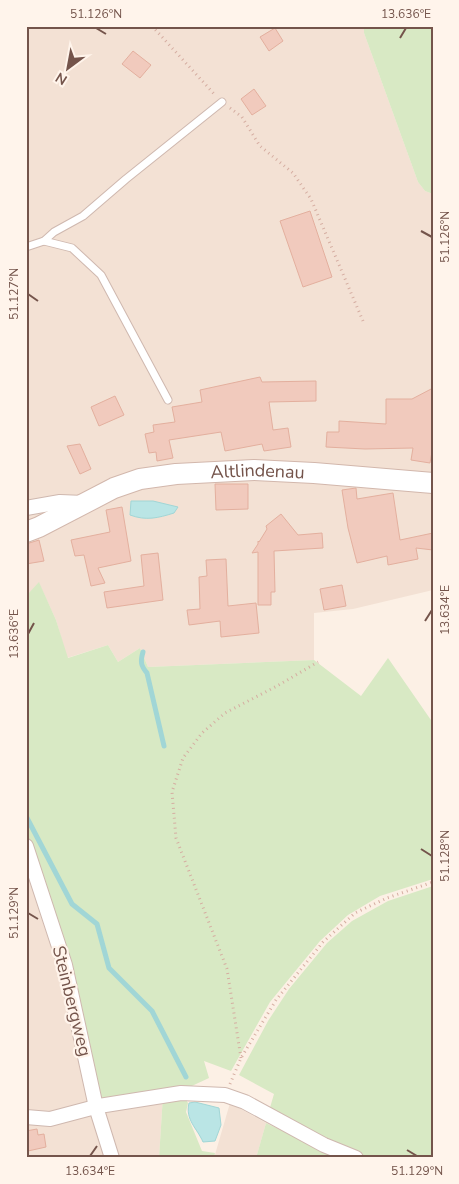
<svg xmlns="http://www.w3.org/2000/svg" width="459" height="1184" font-family="'Nunito Sans',sans-serif">
	<style>
		.residential { fill: #f3e1d4 }
		.green { fill: #d8e9c4 }
		.water { fill: #bae5e5; stroke: #a1d6d6 }
		.lines { fill: none; stroke-linecap: round; stroke-linejoin: round }
		.stream { stroke: #a1d6d6; stroke-width: 5 }
		.building { fill: #f1cabd; stroke: #e3af9e }
		.lane-casing { stroke: #cfb8af; stroke-width: 9 }
		.street-casing { stroke: #cfb8af; stroke-width: 16 }
		.secondary-casing { stroke: #d2b7ac; stroke-width: 22 }
		.path { stroke: #d5ada1; stroke-width: 3; stroke-dasharray: 1 4; stroke-linecap: butt }
		.lane { stroke: #fff; stroke-width: 7 }
		.street { stroke: #fff; stroke-width: 14 }
		.secondary { stroke: #fff; stroke-width: 20 }
		.ticks { fill: none; stroke: #74544b; stroke-width: 2 }
		.labels { text-anchor: middle; stroke-width: 4.5; stroke-linejoin: round; paint-order: stroke }
		.street-label { font-size: 18px; fill: #74544b; stroke: #fff4eb }
		.neatline { fill: none; stroke: #74544b; stroke-width: 2 }
		.ticks-label { font-size: 12px; text-anchor: middle; fill: #74544b }
	</style>
	<rect width="100%" height="100%" fill="#fcf0e5"/>
	<g class="residential">
		<path d="M26 26H364V33L418 182 425 191 433 194V590L353 609 314 613V660L148 667 140 648 118 662 108 645 67 658 56 620 39 583 26 596Z"/>
		<path d="M26 839 68 965 163 1095 159 1158H26Z"/>
		<path d="M230 1103 266 1123 256 1158H214Z"/>
	</g>
	<g class="green">
		<path d="M364 26H433V194L425 191 418 182 364 33Z"/>
		<path d="M39 582 56 620 68 658 108 645 118 662 140 648 148 667 314 660 361 696 388 658 433 723V879L380 896 348 915 320 941 270 1002 231 1071 204 1061 209 1078 181 1091 188 1103 186 1112 202 1151 215 1153 214 1158H159L163 1095 97 1105 68 965 26 839V596Z"/>
		<path d="M433 886V1158H366L342 1148 269 1111 274 1094 239 1075 268 1021 289 989 327 943 352 921 388 901Z"/>
		<path d="M266 1123 339 1158H256Z"/>
	</g>
	<g class="water">
		<path d="M131 501H153L178 507 174 513C158 518 146 521 130 515Z"/>
		<path d="M195 1102 219 1108 221 1125 215 1141 203 1142C197 1128 185 1120 189 1103Z"/>
	</g>
	<g class="lines">
		<g class="stream">
			<path d="M143 652C140 662 141 666 147 673L164 746"/>
			<path d="M26 816 72 904 97 924 109 968 152 1011 186 1077"/>
		</g>
	</g>
	<g class="building">
		<path d="M275 28 283 41 269 51 260 37Z"/>
		<path d="M133 51 151 65 140 78 122 64Z"/>
		<path d="M254 89 266 106 252 115 241 99Z"/>
		<path d="M310 211 332 277 303 287 280 221Z"/>
		<path d="M260 377 262 382 316 381V401L269 402 273 430 288 428 291 447 264 451 262 444 225 451 221 432 169 440 173 458 157 461 156 452 149 453 145 434 154 432 153 425 175 422 172 407 202 402 200 390Z"/>
		<path d="M433 388V446L430 463 411 460 413 448 365 449 326 447 327 432H339V421L386 424V399H412Z"/>
		<path d="M115 396 124 415 99 426 91 407Z"/>
		<path d="M80 444 91 469 80 474 67 446Z"/>
		<path d="M215 484H248V509L216 510Z"/>
		<path d="M356 488 357 499 393 493 400 540 433 533V550L416 548 418 559 388 565 387 556 357 563 348 528 342 490Z"/>
		<path d="M122 507 131 561 98 568 105 583 91 586 84 555 75 556 71 540 110 532 106 510Z"/>
		<path d="M281 514 298 535 322 533 323 548 274 551 275 592H271V605H258V552L252 553 258 544V541L259 542 267 529 266 526Z"/>
		<path d="M39 540 44 561 26 564V544Z"/>
		<path d="M158 553 163 600 107 608 104 592 144 586 141 555Z"/>
		<path d="M226 559 228 606 256 603 259 633 221 637 220 621 189 625 187 610 200 609 199 577 207 576 206 560Z"/>
		<path d="M342 585 346 606 324 610 320 589Z"/>
		<path d="M37 1129 38 1135 44 1134 46 1147 28 1151 26 1131Z"/>
	</g>
	<g class="lines">
		<defs>
			<g id="lane">
				<path d="M44 241 72 248 101 275 168 400"/>
				<path d="M26 247 44 241 54 232 83 216 126 179 222 102"/>
			</g>
			<g id="street">
				<path d="M26 508 60 502 84 503"/>
				<path d="M26 846 65 965 96 1107 112 1158"/>
				<path d="M26 1117 50 1119 99 1106 181 1093 225 1095 245 1102 324 1145 356 1158"/>
			</g>
			<g id="secondary">
				<path id="s1" d="M26 532 39 527 114 488 140 479 176 474 254 470 314 473 433 483"/>
			</g>
		</defs>
		<use href="#lane" class="lane-casing"/>
		<use href="#street" class="street-casing"/>
		<use href="#secondary" class="secondary-casing"/>
		<g class="path">
			<path d="M152 26 216 96"/>
			<path d="M230 108 242 117 260 146 293 173 311 199 363 321"/>
			<path d="M241 1058 227 969 176 838 172 792 183 758 202 733 225 713 277 686 318 662"/>
			<path d="M230 1084 241 1058 276 1000 323 942 355 913 387 898 433 882"/>
		</g>
		<use href="#lane" class="lane"/>
		<use href="#street" class="street"/>
		<use href="#secondary" class="secondary"/>
	</g>
	<path class="ticks" d="M96 28 106 34M400 38 406 28M421 231 432 237M28 294 38 301M425 621 432 610M28 634 34 623M421 849 432 856M28 913 38 919M407 1150 417 1156M90 1156 97 1146"/>
	<g class="labels">
		<g class="street-label">
			<text dy="6" stroke="none"><textPath href="#s1" startOffset="244">Altlindenau</textPath></text>
			<text transform="translate(72 1001) rotate(76)" y="6">Steinbergweg</text>
		</g>
	</g>
	<rect width="459" height="1184" fill="none" stroke="#fff4eb" stroke-width="55"/>
	<g transform="translate(68 68) rotate(212)" stroke="#fff4eb" stroke-width="4" paint-order="stroke">
	<path d="M0-4L9 19L0 12L-9 19Z" fill="#74544b"/>
	<text y="-8" font-size="14" font-weight="bold" text-anchor="middle" fill="#74544b">N</text>
	</g>
	<rect x="28" y="28" width="404" height="1128" class="neatline"/>
	<g class="ticks-label">
		<text x="96" y="18">51.126°N</text>
		<text x="406" y="18">13.636°E</text>
		<text transform="translate(445 237) rotate(-90)" y="4">51.126°N</text>
		<text transform="translate(14 294) rotate(-90)" y="4">51.127°N</text>
		<text transform="translate(445 610) rotate(-90)" y="4">13.634°E</text>
		<text transform="translate(14 634) rotate(-90)" y="4">13.636°E</text>
		<text transform="translate(445 856) rotate(-90)" y="4">51.128°N</text>
		<text transform="translate(14 913) rotate(-90)" y="4">51.129°N</text>
		<text x="90" y="1175">13.634°E</text>
		<text x="417" y="1175">51.129°N</text>
	</g>
</svg>
